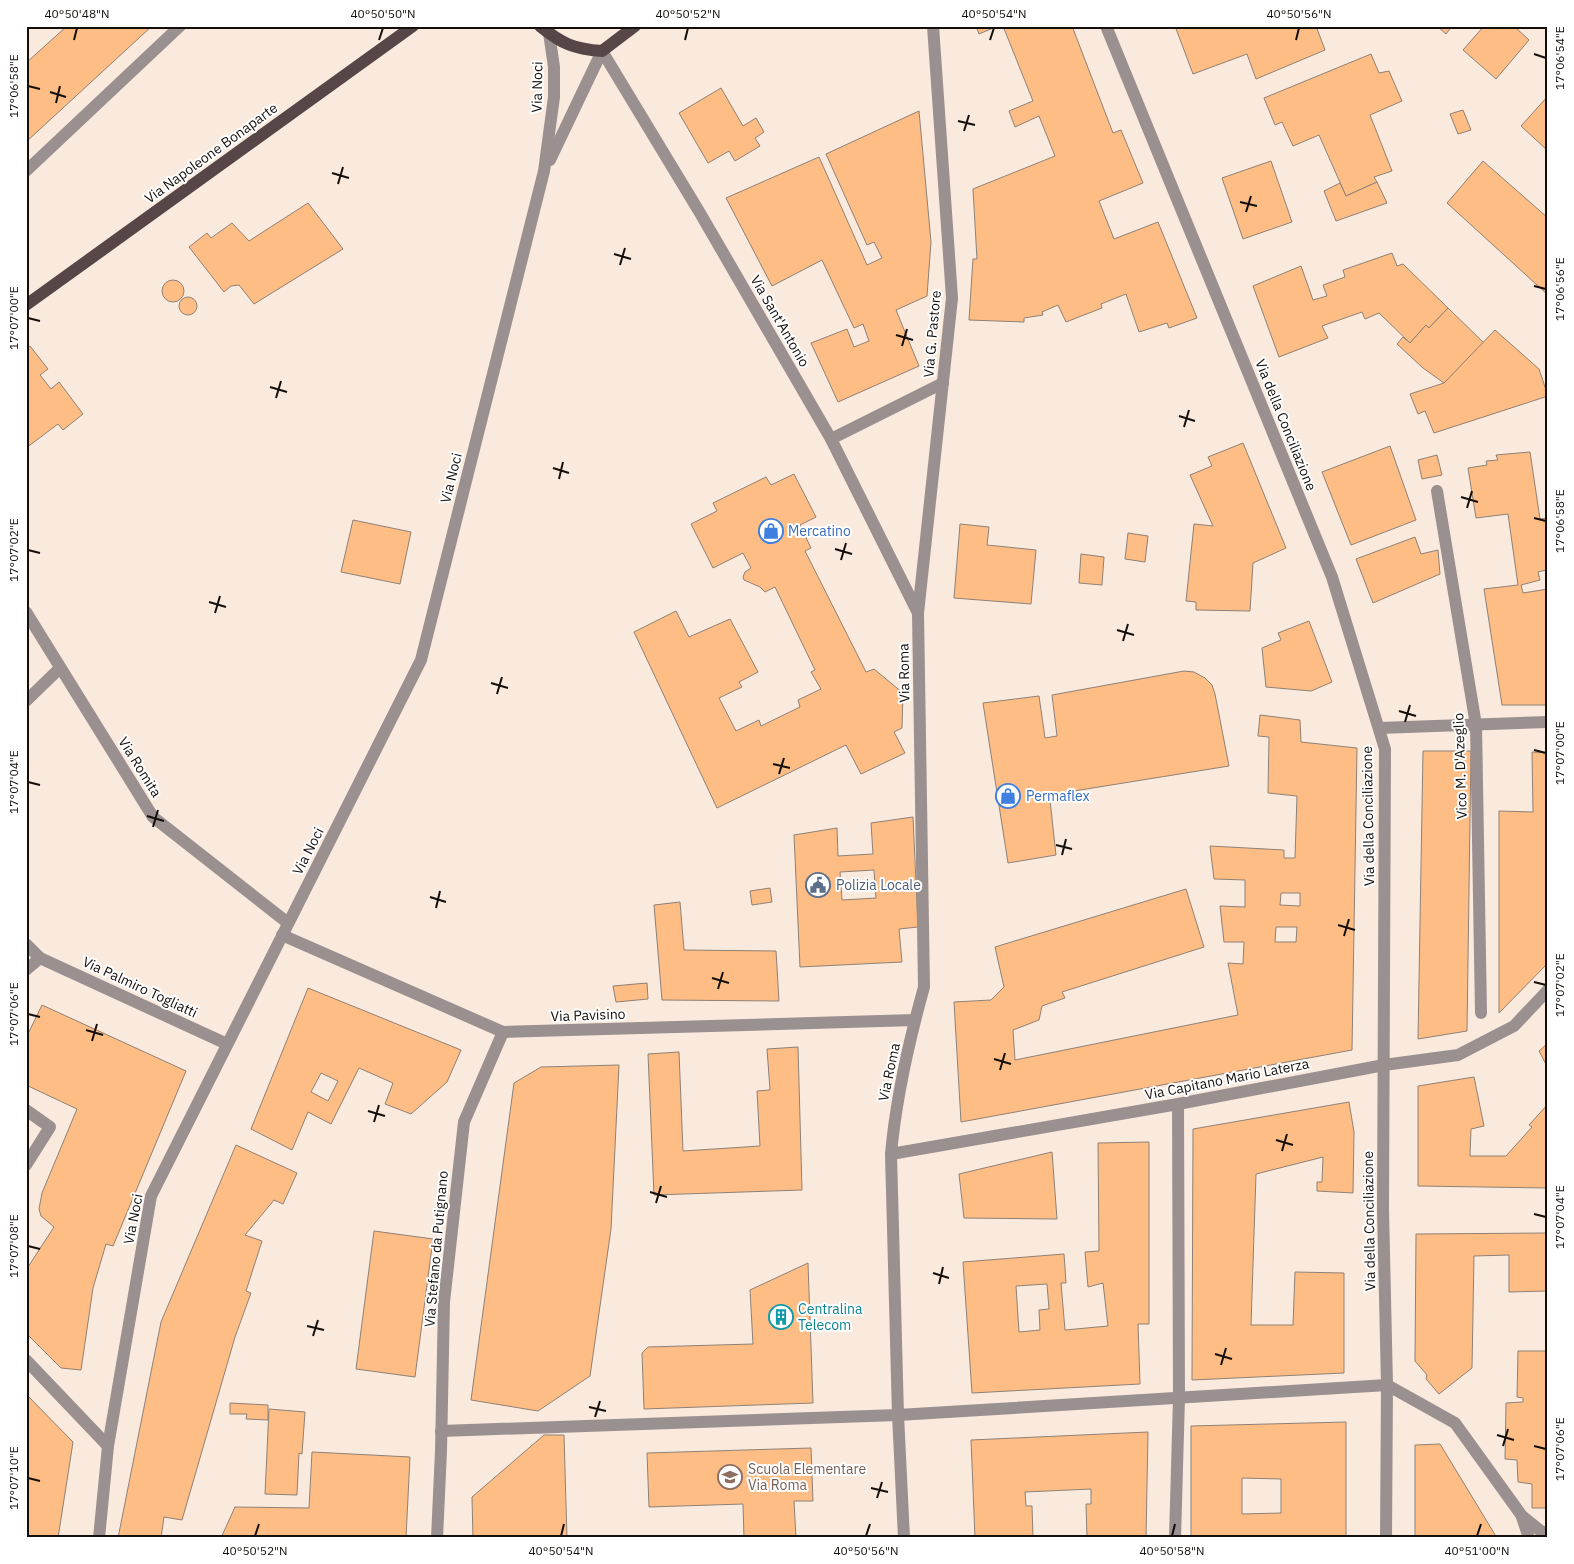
<svg xmlns="http://www.w3.org/2000/svg" width="1574" height="1564" font-family="'IBM Plex Sans',sans-serif">
	<style>
		.building { fill: #fdbd85; stroke: #8f8175; fill-rule: evenodd }
		.lines { fill: none; stroke-linecap: round; stroke-linejoin: round }
		.minor { stroke: #9a9090; stroke-width: 12 }
		.major { stroke: #564647; stroke-width: 12 }
		.ticks { fill: none; stroke: #150f0c; stroke-width: 2 }
		.labels { text-anchor: middle; stroke-width: 4; stroke-linejoin: round; paint-order: stroke }
		.street-label { font-size: 14px; fill: #150f0c; stroke: #fff }
		.shop-label { font-size: 14px; fill: #366cbe; stroke: #fff; text-anchor: start }
		.service-label { font-size: 14px; fill: #4e5e75; stroke: #fff; text-anchor: start }
		.culture-label { font-size: 14px; fill: #0d838f; stroke: #fff; text-anchor: start }
		.education-label { font-size: 14px; fill: #785e54; stroke: #fff; text-anchor: start }
		.neatline { fill: none; stroke: #150f0c; stroke-width: 2 }
		.ticks-label { font-size: 12px; text-anchor: middle; fill: #150f0c }
	</style>
	<rect width="100%" height="100%" fill="#fae9dd"/>
	<g class="building">
		<path d="M67 26H152L26 142V63Z"/>
		<path d="M976 26H998L979 34Z"/>
		<path d="M1003 26H1072L1113 133 1121 130 1143 183 1099 201 1114 239 1158 222 1197 318 1169 328 1167 323 1139 332 1126 294 1101 304 1102 308 1066 322 1058 305 1042 312 1043 315 1024 318V322L969 320 973 259H977L973 189 1055 156 1039 116 1015 127 1009 111 1033 101Z"/>
		<path d="M1175 26H1316L1325 50 1256 79 1247 54 1193 74Z"/>
		<path d="M1437 26H1452L1446 34Z"/>
		<path d="M1484 26H1518L1516 28 1529 40 1496 79 1463 50Z"/>
		<path d="M1371 54 1379 73 1389 71 1402 101 1370 115 1392 171 1374 177 1377 182 1346 196 1319 135 1293 146 1282 122 1275 125 1264 98Z"/>
		<path d="M721 88 743 126 756 118 764 132 755 138 760 146 735 161 729 151 708 163 679 113Z"/>
		<path d="M1548 96V151L1521 126Z"/>
		<path d="M1463 110 1471 130 1458 134 1450 114Z"/>
		<path d="M919 111 931 242 927 296 896 310 919 366 838 402 811 343 847 329 854 347 869 341 863 324 854 328 822 260 772 286 726 198 819 157 867 265 882 258 874 242 867 245 826 154Z"/>
		<path d="M1271 161 1292 222 1243 239 1222 178Z"/>
		<path d="M1483 161 1548 218V295L1447 203Z"/>
		<path d="M1377 182 1387 203 1336 221 1324 191 1340 183 1346 196Z"/>
		<path d="M308 203 343 249 254 304 239 285 231 286 224 292 189 247 207 233 211 238 232 223 249 241Z"/>
		<path d="M1392 253 1397 266 1403 264 1448 308 1429 328 1426 325 1410 343 1379 313 1365 319 1362 312 1322 326 1328 338 1279 357 1253 286 1301 266 1313 300 1327 296 1323 285 1345 277 1343 270Z"/>
		<circle cx="173" cy="291" r="11"/>
		<circle cx="188" cy="306" r="9"/>
		<path d="M1448 308 1484 343 1444 383 1423 368 1397 344 1403 337 1410 343 1426 325 1429 328Z"/>
		<path d="M1495 330 1539 369 1548 396 1434 433 1425 411 1418 414 1410 394 1444 383Z"/>
		<path d="M30 346 48 369 40 375 51 389 59 382 83 414 63 430 58 424 26 448V349Z"/>
		<path d="M1243 443 1286 548 1253 563 1250 611 1196 610V602L1186 601 1194 524 1213 526 1190 475 1212 466 1208 457Z"/>
		<path d="M1390 446 1416 520 1351 545 1322 472Z"/>
		<path d="M1530 452 1540 519 1548 518V579L1546 570 1538 572 1540 580 1521 585 1523 593 1548 589V705H1502L1484 589 1518 585 1508 514 1476 518 1468 468 1487 465 1486 461 1498 460 1496 455Z"/>
		<path d="M1437 455 1442 475 1422 479 1418 460Z"/>
		<path d="M794 474 816 517 800 525 811 548 805 551 866 672 874 669 903 693 902 728 894 732 905 753 861 774 846 745 717 808 634 632 676 611 689 637 730 619 758 672 739 682 742 687 719 698 736 731 759 720 761 726 800 707 798 700 821 689 811 672 815 670 775 587 765 592 760 587 744 580 743 577 745 572 751 568 743 553 713 568 691 524 717 511 713 503 766 477 771 485Z"/>
		<path d="M353 520 411 532 400 584 341 572Z"/>
		<path d="M960 524 989 527 987 545 1036 550 1031 604 954 598Z"/>
		<path d="M1128 533 1148 536 1145 562 1125 559Z"/>
		<path d="M1415 537 1421 554 1438 550 1440 574 1373 603 1356 559Z"/>
		<path d="M1081 554 1104 557 1102 585 1079 583Z"/>
		<path d="M1309 621 1332 682 1311 691 1266 687 1262 648 1281 640 1278 633Z"/>
		<path d="M1184 671 1194 672 1205 678 1212 685 1215 694 1229 766 1074 791V796L1050 800 1056 855 1008 863 983 703 1039 696 1045 738 1057 736 1052 695Z"/>
		<path d="M1260 715 1300 720 1301 742 1357 748 1352 1050 961 1122 954 1002 991 1000 1004 987 995 947 1186 889 1204 947 1062 992 1065 998 1042 1006 1039 1020 1013 1030 1015 1060 1238 1015 1228 963 1243 964 1244 942H1224L1220 906 1245 907V880L1214 879 1210 846 1284 850V858H1295L1297 796 1268 793 1269 737 1258 736ZM1281 893H1300V906L1280 905ZM1276 927H1297L1296 942H1275Z"/>
		<path d="M1423 751H1471L1467 1031 1418 1039Z"/>
		<path d="M1532 752 1548 753V963L1499 1013V811L1533 812Z"/>
		<path d="M913 817 918 927 899 929 902 962 800 967 794 835 837 828 838 856 873 854 871 823ZM874 870 876 898 842 900 840 872Z"/>
		<path d="M770 888 772 902 752 905 750 891Z"/>
		<path d="M680 902 684 950 776 951 779 1001 662 1000 654 905Z"/>
		<path d="M647 983 648 999 616 1002 613 986Z"/>
		<path d="M308 988 461 1050 447 1082 411 1114 385 1104 393 1083 359 1068 331 1124 308 1112 292 1150 251 1129ZM321 1073 338 1081 328 1101 311 1092Z"/>
		<path d="M42 1005 186 1071 113 1246 106 1244 93 1288 81 1370 61 1368 26 1333V1270L54 1227 41 1216 39 1209 42 1193 77 1109 26 1085V1038Z"/>
		<path d="M1548 1043V1068L1539 1051Z"/>
		<path d="M798 1047 802 1190 654 1195 648 1054 679 1052 683 1151 760 1146 757 1091 770 1090 767 1049Z"/>
		<path d="M619 1065 611 1229 590 1376 538 1411 471 1400 514 1083 541 1067Z"/>
		<path d="M1474 1077 1484 1126 1471 1129 1470 1156H1506L1532 1127 1529 1125 1548 1104V1188L1418 1186V1086Z"/>
		<path d="M1349 1102 1354 1132 1353 1193 1317 1191V1182H1322L1323 1157 1256 1174 1251 1325H1293L1295 1272 1344 1273V1373L1192 1380 1193 1129Z"/>
		<path d="M1149 1142V1324H1138L1140 1384 972 1393 963 1262 1064 1254 1066 1283H1061L1065 1330 1108 1326 1103 1283 1088 1287 1085 1252 1099 1251 1098 1143ZM1047 1284 1049 1309 1039 1310 1040 1330 1019 1332 1016 1286Z"/>
		<path d="M236 1145 297 1173 283 1204 274 1200 245 1235 262 1241 246 1291 251 1293 235 1337 182 1520 164 1517 161 1538H118L161 1322Z"/>
		<path d="M1052 1152 1057 1219 964 1218 959 1174Z"/>
		<path d="M374 1231 433 1239 415 1377 356 1369Z"/>
		<path d="M1548 1233V1291L1509 1292V1255L1474 1256 1472 1368 1439 1394 1426 1379 1427 1375 1415 1361 1416 1234Z"/>
		<path d="M808 1263 813 1403 644 1409 642 1353 648 1347 753 1344 750 1290Z"/>
		<path d="M1518 1351H1548V1508H1532V1484L1518 1482 1517 1460 1505 1459 1506 1403 1523 1402V1398L1517 1397Z"/>
		<path d="M26 1394 73 1442 58 1538H26Z"/>
		<path d="M230 1403 268 1405V1420L246 1419 247 1414H230Z"/>
		<path d="M269 1409 305 1412 302 1454 299 1453 297 1495 265 1494Z"/>
		<path d="M1346 1422V1538H1191V1426ZM1242 1478 1281 1479V1513L1242 1514Z"/>
		<path d="M1148 1432 1146 1538H1087L1086 1504H1091V1489L1025 1492 1026 1506H1032L1033 1538H975L971 1440Z"/>
		<path d="M544 1435H564L567 1538H473L472 1497Z"/>
		<path d="M1440 1444 1497 1538H1415V1445Z"/>
		<path d="M811 1448 813 1501H794L796 1538H744L743 1504 649 1507 647 1453Z"/>
		<path d="M312 1452 410 1457 406 1538H221L235 1507 309 1508Z"/>
	</g>
	<g class="lines">
		<g class="minor">
			<path d="M1106 26 1332 577 1385 749 1383 1209 1387 1385 1386 1538"/>
			<path d="M602 51 700 213 831 439 918 613"/>
			<path d="M550 160 602 51"/>
			<path d="M26 171 180 26"/>
			<path d="M831 439 943 383"/>
			<path d="M1437 491 1476 725 1481 1013"/>
			<path d="M26 612 153 817 288 923"/>
			<path d="M26 701 60 668"/>
			<path d="M1379 728 1548 722"/>
			<path d="M282 935 503 1032 915 1020"/>
			<path d="M26 944 40 958 227 1044"/>
			<path d="M26 970 40 958"/>
			<path d="M26 1110 50 1127 26 1165"/>
			<path d="M891 1154 1178 1104 1384 1065 1458 1055 1514 1026 1548 990"/>
			<path d="M26 1360 108 1446"/>
			<path d="M441 1431 898 1415 1387 1385 1455 1423 1522 1516 1542 1532H1548"/>
			<path d="M1522 1517 1529 1538"/>
			<path d="M99 1538 108 1446 151 1196 421 660 544 171 554 97V67L549 33"/>
			<path d="M437 1538 441 1451 444 1302 464 1122 503 1032"/>
			<path d="M904 1538 898 1415 891 1154C896 1097 909 1041 924 987L918 613 952 298 933 26"/>
			<path d="M1175 1538 1179 1398 1178 1104"/>
		</g>
		<g class="major">
			<path d="M540 26C562 44 574 49 602 51L635 26"/>
			<path d="M26 305 413 26"/>
		</g>
	</g>
	<path class="ticks" d="M74 40 77 28M379 40 383 28M685 40 688 28M990 40 994 28M1296 40 1299 28M1534 54 1546 58M28 86 40 89M50 92 66 97M56 103 60 86M958 121 975 125M964 131 969 115M332 173 349 178M338 184 343 167M1240 202 1257 206M1246 212 1251 196M614 254 631 259M620 265 625 248M1534 286 1546 289M28 318 40 321M896 335 913 340M902 346 907 329M270 387 287 392M276 398 281 381M1179 416 1195 421M1184 427 1189 410M553 468 569 473M559 479 563 462M1461 497 1478 502M1467 508 1472 491M1534 518 1546 521M835 549 852 554M28 550 40 553M841 560 846 543M209 602 226 607M215 613 220 596M1117 630 1134 635M1123 641 1128 624M491 683 508 688M497 694 502 677M1399 711 1416 716M1405 722 1410 705M1534 750 1546 753M773 764 790 768M779 774 784 758M28 782 40 785M147 816 164 821M153 827 158 810M1056 845 1072 849M1062 855 1066 839M430 897 446 902M436 908 440 891M1338 925 1355 930M1344 936 1349 919M712 978 729 983M1534 982 1546 985M718 989 723 972M28 1014 40 1017M86 1030 103 1035M92 1041 97 1024M994 1059 1011 1064M1000 1070 1005 1053M368 1111 385 1116M374 1122 379 1105M1276 1140 1293 1145M1282 1151 1287 1134M650 1192 667 1197M656 1203 661 1186M1534 1214 1546 1217M28 1246 40 1249M933 1273 949 1278M939 1284 943 1267M307 1326 324 1330M313 1336 318 1320M1215 1354 1232 1359M1221 1365 1226 1348M589 1407 606 1411M595 1417 600 1401M1497 1435 1514 1440M1503 1446 1508 1429M1534 1446 1546 1449M28 1478 40 1481M871 1488 888 1492M877 1498 882 1482M255 1536 259 1524M561 1536 564 1524M866 1536 870 1524M1172 1536 1175 1524M1477 1536 1481 1524"/>
	<defs>
		<symbol id="shop-ring" viewBox="-11 -11 22 22"><circle r="9.5" fill="#fff" stroke="#3f7fe0" stroke-width="1.5"/><path d="M-5-2.5h2.3a2.7 3.5 0 0 1 5.4 0H5L5.5 6h-11ZM-1.5-2.5h3a1.5 2.3 0 0 0-3 0Z" fill="#3f7fe0"/></symbol>
		<symbol id="civic-ring" viewBox="-11 -11 22 22"><circle r="9.5" fill="#fff" stroke="#5c6f8a" stroke-width="1.5"/><path d="M-.6-6.5H3V-4.5H.6V-3L4-1V1h2V6H-6V1h2V-1L-.6-3ZM-1.2 2.5V6h2.4V2.5Z" fill="#5c6f8a"/></symbol>
		<symbol id="building-ring" viewBox="-11 -11 22 22"><circle r="9.5" fill="#fff" stroke="#0f9aa8" stroke-width="1.5"/><path d="M-4-6H4V6H1V3H-1V6H-4ZM-2.5-4.3h1.7v1.8h-1.7ZM.8-4.3h1.7v1.8H.8ZM-2.5-1h1.7V.8h-1.7ZM.8-1h1.7V.8H.8Z" fill="#0f9aa8"/></symbol>
		<symbol id="school-ring" viewBox="-11 -11 22 22"><circle r="9.5" fill="#fff" stroke="#8d6e63" stroke-width="1.5"/><path d="M0-5L7-2L0 1L-7-2ZM-4 1L0 2.5L4 1V4Q0 6-4 4Z" fill="#8d6e63"/></symbol>
	</defs>
	<g fill-rule="evenodd">
		<use href="#shop-ring" x="757" y="517" width="28" height="28"/>
		<use href="#shop-ring" x="994" y="782" width="28" height="28"/>
		<use href="#civic-ring" x="804" y="871" width="28" height="28"/>
		<use href="#building-ring" x="767" y="1303" width="28" height="28"/>
		<use href="#school-ring" x="716" y="1463" width="28" height="28"/>
	</g>
	<g class="labels">
		<g class="street-label">
			<text transform="translate(537 87) rotate(-89)" y="5">Via Noci</text>
			<text transform="translate(211 153) rotate(-36)" y="5">Via Napoleone Bonaparte</text>
			<text transform="translate(780 321) rotate(60)" y="5">Via Sant'Antonio</text>
			<text transform="translate(932 334) rotate(-85)" y="5">Via G. Pastore</text>
			<text transform="translate(1286 425) rotate(68)" y="5">Via della Conciliazione</text>
			<text transform="translate(451 478) rotate(-76)" y="5">Via Noci</text>
			<text transform="translate(904 673) rotate(-91)" y="5">Via Roma</text>
			<text transform="translate(1460 766) rotate(-92)" y="5">Vico M. D'Azeglio</text>
			<text transform="translate(140 767) rotate(58)" y="5">Via Romita</text>
			<text transform="translate(1368 816) rotate(-91)" y="5">Via della Conciliazione</text>
			<text transform="translate(308 851) rotate(-63)" y="5">Via Noci</text>
			<text transform="translate(140 987) rotate(25)" y="5">Via Palmiro Togliatti</text>
			<text transform="translate(588 1015) rotate(-2)" y="5">Via Pavisino</text>
			<text transform="translate(889 1072) rotate(-78)" y="5">Via Roma</text>
			<text transform="translate(1227 1079) rotate(-11)" y="5">Via Capitano Mario Laterza</text>
			<text transform="translate(133 1219) rotate(-79)" y="5">Via Noci</text>
			<text transform="translate(1369 1221) rotate(-91)" y="5">Via della Conciliazione</text>
			<text transform="translate(436 1249) rotate(-85)" y="5">Via Stefano da Putignano</text>
		</g>
		<g class="shop-label">
			<text x="788" y="536">Mercatino</text>
			<text x="1026" y="801">Permaflex</text>
		</g>
		<g class="service-label">
			<text x="836" y="890">Polizia Locale</text>
		</g>
		<g class="culture-label">
			<text x="798" y="1314">Centralina<tspan x="798" dy="16">Telecom</tspan></text>
		</g>
		<g class="education-label">
			<text x="748" y="1474">Scuola Elementare<tspan x="748" dy="16">Via Roma</tspan></text>
		</g>
	</g>
	<rect width="1574" height="1564" fill="none" stroke="#ffffff" stroke-width="55"/>
	<rect x="28" y="28" width="1518" height="1508" class="neatline"/>
	<g class="ticks-label">
		<text x="77" y="18">40°50'48"N</text>
		<text x="383" y="18">40°50'50"N</text>
		<text x="688" y="18">40°50'52"N</text>
		<text x="994" y="18">40°50'54"N</text>
		<text x="1299" y="18">40°50'56"N</text>
		<text transform="translate(1560 58) rotate(-90)" y="4">17°06'54"E</text>
		<text transform="translate(14 86) rotate(-90)" y="4">17°06'58"E</text>
		<text transform="translate(1560 289) rotate(-90)" y="4">17°06'56"E</text>
		<text transform="translate(14 318) rotate(-90)" y="4">17°07'00"E</text>
		<text transform="translate(1560 521) rotate(-90)" y="4">17°06'58"E</text>
		<text transform="translate(14 550) rotate(-90)" y="4">17°07'02"E</text>
		<text transform="translate(1560 753) rotate(-90)" y="4">17°07'00"E</text>
		<text transform="translate(14 782) rotate(-90)" y="4">17°07'04"E</text>
		<text transform="translate(1560 985) rotate(-90)" y="4">17°07'02"E</text>
		<text transform="translate(14 1014) rotate(-90)" y="4">17°07'06"E</text>
		<text transform="translate(1560 1217) rotate(-90)" y="4">17°07'04"E</text>
		<text transform="translate(14 1246) rotate(-90)" y="4">17°07'08"E</text>
		<text transform="translate(1560 1449) rotate(-90)" y="4">17°07'06"E</text>
		<text transform="translate(14 1478) rotate(-90)" y="4">17°07'10"E</text>
		<text x="255" y="1555">40°50'52"N</text>
		<text x="561" y="1555">40°50'54"N</text>
		<text x="866" y="1555">40°50'56"N</text>
		<text x="1172" y="1555">40°50'58"N</text>
		<text x="1477" y="1555">40°51'00"N</text>
	</g>
</svg>
